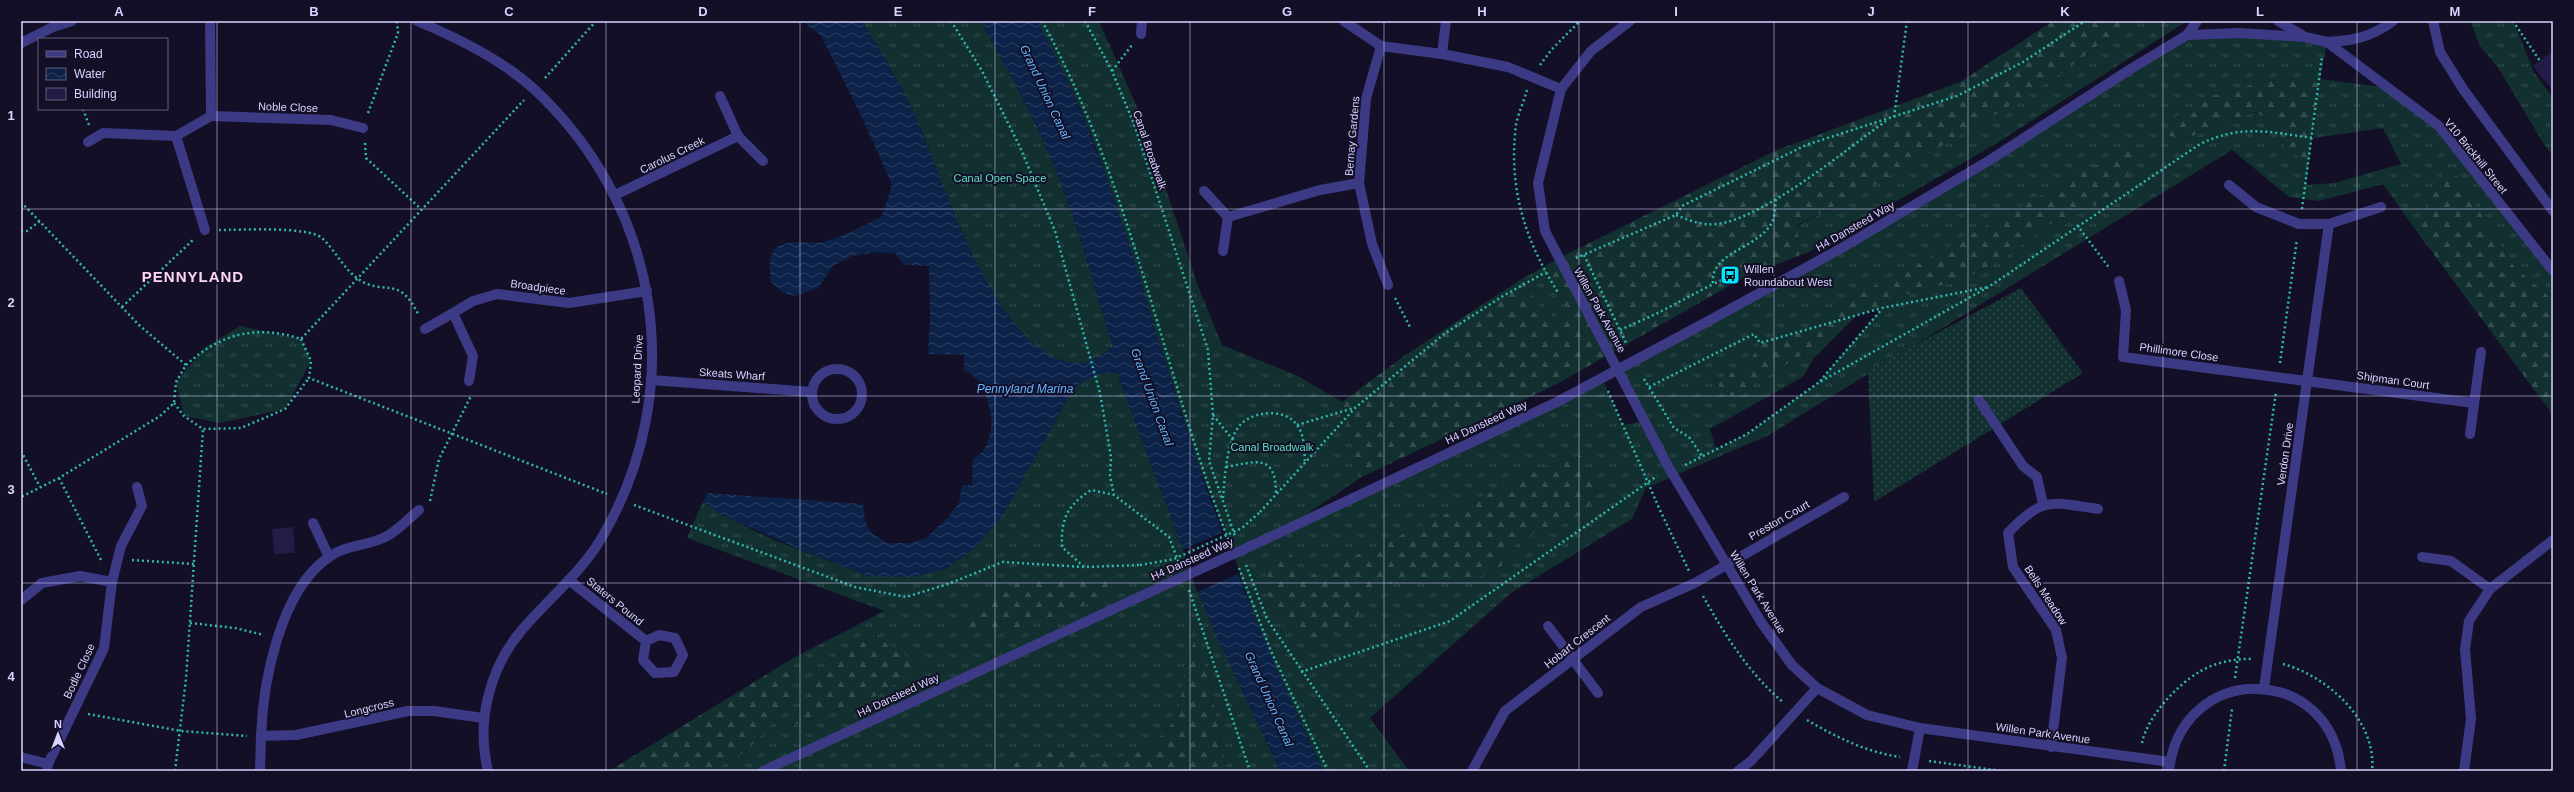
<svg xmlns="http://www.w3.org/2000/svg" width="2574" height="792" font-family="Arial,sans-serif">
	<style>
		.grass { fill: url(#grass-tufts); fill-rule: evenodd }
		.forest { fill: url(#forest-firs) }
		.garden { fill: url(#garden-dots) }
		.water { fill: url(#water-waves) }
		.pier { fill: #130f26 }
		.building { fill: #241b47 }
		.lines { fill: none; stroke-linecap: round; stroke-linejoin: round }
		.path { stroke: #2fb8b0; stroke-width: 2.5; stroke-dasharray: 2 3; stroke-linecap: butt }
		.minor { stroke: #3d3a85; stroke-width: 10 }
		.path-bridge { stroke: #2fb8b0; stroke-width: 2.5; stroke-dasharray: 2 3; stroke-linecap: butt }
		.minor-bridge { stroke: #3d3a85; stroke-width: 10 }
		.grid { fill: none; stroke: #d9d4ff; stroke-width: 1; stroke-opacity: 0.55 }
		.labels { text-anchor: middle; stroke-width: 4; stroke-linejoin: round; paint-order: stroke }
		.street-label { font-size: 11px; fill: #d9d4ff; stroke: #130f26 }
		.park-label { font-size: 11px; fill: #5fe0c0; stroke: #130f26 }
		.poi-label { font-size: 11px; fill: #d9d4ff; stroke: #130f26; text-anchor: start }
		.water-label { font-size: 12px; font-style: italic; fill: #62b6ff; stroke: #130f26 }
		.district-label { font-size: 15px; font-weight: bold; letter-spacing: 1px; fill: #ffd6f0; stroke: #130f26 }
		.neatline { fill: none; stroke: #d9d4ff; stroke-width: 1.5 }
		.grid-label { font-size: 13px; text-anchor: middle; font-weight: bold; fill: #d9d4ff }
	</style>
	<defs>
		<pattern id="grass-tufts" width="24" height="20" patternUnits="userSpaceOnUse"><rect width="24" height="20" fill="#12302f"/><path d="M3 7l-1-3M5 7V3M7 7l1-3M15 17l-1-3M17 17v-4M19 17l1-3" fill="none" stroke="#344d4e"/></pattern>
		<pattern id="forest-firs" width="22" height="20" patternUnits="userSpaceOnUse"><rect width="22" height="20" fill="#12302f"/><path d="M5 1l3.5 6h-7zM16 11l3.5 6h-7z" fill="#344d4e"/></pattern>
		<pattern id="garden-dots" width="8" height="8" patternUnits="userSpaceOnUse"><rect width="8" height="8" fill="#12302f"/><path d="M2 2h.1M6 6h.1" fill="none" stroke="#344d4e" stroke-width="1.8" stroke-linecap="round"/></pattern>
		<pattern id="water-waves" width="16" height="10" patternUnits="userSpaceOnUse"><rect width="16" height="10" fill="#0c2248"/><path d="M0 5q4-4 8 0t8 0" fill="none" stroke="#2f4163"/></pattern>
	</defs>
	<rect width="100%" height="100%" fill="#130f26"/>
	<g class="grass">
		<path d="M862 21H981C1005 65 1029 108 1049 154 1076 216 1093 283 1113 347 1102 355 1089 364 1075 363 994 356 944 180 915 116 900 83 881 52 862 21Z"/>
		<path d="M1037 21H1099L1145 125 1198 286 1222 345 1298 376 1342 402 1360 478 1282 531 1602 378 1623 425 1645 421 1619 368 1840 249 2187 35 2327 42 2320 79 2390 88 2439 126 2553 271V300L2514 266 2449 165 2415 229 2383 184 2319 201 2289 197 2232 150 1767 436 1646 488 1632 519 1511 593 1370 718 1409 771H1323L1260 633 1233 554 1197 461 1111 190 1093 139 1074 94ZM2296 79H2319L2313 138 2383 128 2401 164 2334 183 2306 185 2309 162 2286 149 2276 124 2254 112 2184 139 2266 81ZM2114 197 2050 224 2000 261 1959 281 1899 296 1882 308 1818 383 1747 434 1716 449 1710 429 1803 377 1814 358 1800 356 1733 397 1713 382 1748 365 1760 343 1817 327 1829 309 1909 269 2010 215ZM1582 455 1598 496 1575 518 1534 533 1516 544 1500 568 1469 580 1397 582 1373 590 1354 624 1267 562 1290 554 1303 579 1421 526 1543 467Z"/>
		<path d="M2129 21H2187L1994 145 1807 253 1800 255 1797 226 1848 200 2065 71Z"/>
		<path d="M2470 21H2516L2514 23 2534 72 2553 98V156L2545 146 2499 69 2480 46Z"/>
		<path d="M1561 257 1562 265 1545 273 1574 318C1541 322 1537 303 1523 278Z"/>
		<path d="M240 326 301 339 311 361 285 409 220 423 184 416 176 382 204 348Z"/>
		<path d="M1099 372 1117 373 1210 622 1280 771H1227L1209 680 1195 639 1186 664 1178 717 1151 747 1108 761 1076 750 1053 749 1003 767 999 771H711L748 750 789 703 795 657 884 611 687 538 703 501C748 534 816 556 869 576L1002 516 1072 391 1082 381ZM874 636 922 666 872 698 791 726 827 661Z"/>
	</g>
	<g class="forest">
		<path d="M2053 21H2129L2065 71 1993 116 1848 200 1797 225 1800 255 1743 278 1557 384 1360 478 1342 402 1404 356 1523 278C1537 303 1541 322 1573 318L1545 273 1561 265V257L1777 150 1960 82Z"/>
		<path d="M2296 79H2319L2309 162 2286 149 2276 124 2255 112 2184 139 2166 135 2175 117 2212 96 2266 81Z"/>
		<path d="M2134 144 2140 148 2123 184 2114 197 2050 224 2000 261 1959 281 1899 296 1882 308 1857 315 1814 358 1800 356 1733 397 1713 382 1748 365 1760 343 1817 327 1829 309 1909 269Z"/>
		<path d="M2449 164 2514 266 2553 300V415L2415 229Z"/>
		<path d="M1583 455 1598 497 1575 518 1534 533 1516 544 1500 568 1469 580 1397 582 1373 590 1354 624 1322 640 1284 628 1264 585 1267 562 1290 554 1303 579 1421 526 1543 467Z"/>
		<path d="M1126 578 1113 594 1010 633 959 627 978 604 1021 581Z"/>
		<path d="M874 636 923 666 872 698 791 726 827 661Z"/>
		<path d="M1195 638 1209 680 1227 771H999L1003 767 1053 749 1076 750 1108 761 1151 747 1178 717 1186 664Z"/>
		<path d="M795 657 789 703 748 750 711 771H609Z"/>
	</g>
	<path class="garden" d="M2021 288 2083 373 1874 502 1868 370Z"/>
	<path class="water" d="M805 21H862C881 52 900 83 915 116 945 180 993 355 1075 363 1089 364 1102 355 1113 347 1093 283 1076 216 1049 154 1029 108 1005 65 981 21H1037C1114 158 1146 313 1197 461 1233 567 1275 670 1323 771H1280L1210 622 1117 373C1098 372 1086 377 1072 391L1002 516 976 547 946 569 911 577 869 576 803 551 747 526 720 514 703 501 708 493 863 504 865 522 873 534 887 543H910L926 538 948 517 959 503 962 485H972L973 459C999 445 994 403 978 381 975 376 968 373 964 370V355L928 354 930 318 929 266 904 265 896 254 879 252 852 256 833 266 818 288 794 296 782 292 771 282C768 254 769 242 802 242 809 242 816 244 823 242 844 237 863 226 882 216L892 185C871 135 847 86 822 38 818 31 809 29 805 21Z"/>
	<path class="pier" d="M1225 531 1240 573 1197 592 1183 550Z"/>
	<g class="building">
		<path d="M2553 51V91L2533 66Z"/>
		<path d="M293 527 295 553 274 554 272 529Z"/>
	</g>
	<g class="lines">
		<g class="path">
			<path d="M951 21 982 71 1020 147 1055 231 1100 393 1111 457 1110 476 1114 495"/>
			<path d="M1042 21C1131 183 1162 368 1228 539"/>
			<path d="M1085 21 1112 71 1134 124 1208 350 1213 415 1209 461 1235 536"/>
			<path d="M2513 21 2540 61"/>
			<path d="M1540 65 1552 49 1580 21"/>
			<path d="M1112 71 1132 45"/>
			<path d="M545 78 596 21"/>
			<path d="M1527 90C1524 101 1518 114 1516 125 1508 188 1525 241 1559 294"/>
			<path d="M83 109 89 125"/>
			<path d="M368 113 398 33 397 21"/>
			<path d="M1894 117 1907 21"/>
			<path d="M365 143 366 158 421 209"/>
			<path d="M21 202 139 325 186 365 176 382 174 403 160 416 59 478 21 497"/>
			<path d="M2302 209 2322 57"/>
			<path d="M1676 215C1689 220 1702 226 1717 224 1765 218 1845 150 1886 121"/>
			<path d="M2077 225 2110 269"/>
			<path d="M219 230C240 230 308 226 322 238 335 250 344 269 358 279 384 297 399 273 419 316"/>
			<path d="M21 231H27L40 221"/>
			<path d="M1584 255 1627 345"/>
			<path d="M1576 258 1676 215 1682 206 1806 145 1957 96 2023 62 2085 21"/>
			<path d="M1735 274 1713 284C1709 251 1761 249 1773 220 1775 214 1775 206 1776 199"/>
			<path d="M1395 298 1410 327"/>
			<path d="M122 307 194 239"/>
			<path d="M1620 330 1658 313 1713 284"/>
			<path d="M301 339 311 361 309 378 607 494"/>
			<path d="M2280 363 2297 239"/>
			<path d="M186 365C220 334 256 324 301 339L524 100"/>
			<path d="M1644 379 1674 428 1689 437 1702 456"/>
			<path d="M1820 381 1882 309"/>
			<path d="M1649 387 1754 334 1760 343 1882 308 1988 287"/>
			<path d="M1608 391 1659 508 1689 571"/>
			<path d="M174 403 184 416 203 429 241 428 285 409 309 378"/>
			<path d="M1213 415 1233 440"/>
			<path d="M1297 425 1354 408"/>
			<path d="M21 451 40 487"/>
			<path d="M1685 465 1747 434 1818 383 1990 286 2200 144C2242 124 2269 132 2313 138"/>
			<path d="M1226 467C1255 462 1276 452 1276 494"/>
			<path d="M59 478 101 560"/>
			<path d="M1223 498C1225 477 1226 440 1241 424 1254 411 1285 408 1297 425 1305 435 1304 451 1305 463"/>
			<path d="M430 501 439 459 471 396"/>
			<path d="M634 505 855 587 906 597 948 584 1003 562 1084 567 1140 565"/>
			<path d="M1260 512 1355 408 1444 334 1503 296 1546 272"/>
			<path d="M132 560 194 564"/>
			<path d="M1246 565 1267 619 1370 771"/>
			<path d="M1084 567 1062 547C1061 518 1067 506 1091 490L1114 495 1169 537 1179 563"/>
			<path d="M1239 568 1271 651 1328 771"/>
			<path d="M1189 590 1250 771"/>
			<path d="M1703 596C1725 635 1749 674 1784 703"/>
			<path d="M190 623 235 628 264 635"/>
			<path d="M2283 664C2327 676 2377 720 2372 771"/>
			<path d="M1301 672 1450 621 1657 476"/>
			<path d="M2235 678 2276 392"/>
			<path d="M88 714 181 731 247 736"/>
			<path d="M1807 720C1836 737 1866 752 1900 757"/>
			<path d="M2142 743C2147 717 2177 685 2199 672 2214 663 2235 658 2253 659"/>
			<path d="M1929 761 2002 771"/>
			<path d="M175 771 186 679 203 429"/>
			<path d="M2224 771 2232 709"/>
		</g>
		<g class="minor">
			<path d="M417 21C458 38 501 59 534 89 661 207 689 390 601 539 580 574 547 600 521 631 489 669 476 723 488 771"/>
			<path d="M1344 21 1381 46 1442 54 1508 67 1561 89"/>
			<path d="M1630 21 1591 51 1561 89 1538 183 1545 231 1669 468 1761 622 1792 665 1817 688 1867 715 1920 728 2170 762"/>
			<path d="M2278 21 2302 35"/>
			<path d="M2433 21 2440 52 2463 89 2553 211"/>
			<path d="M1141 34 1142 21"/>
			<path d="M2187 35 2239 33 2305 37"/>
			<path d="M2327 42 2439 126 2553 271"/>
			<path d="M2327 42C2352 41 2372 37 2393 21"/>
			<path d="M21 43 53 27 72 21"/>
			<path d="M1381 46 1366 99 1359 183 1372 244 1388 285"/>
			<path d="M1442 54 1446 21"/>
			<path d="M211 116 331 120 363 128"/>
			<path d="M176 136 211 116 210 21"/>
			<path d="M738 136 763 161"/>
			<path d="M88 142 103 133 176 136 205 230"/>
			<path d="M2229 185 2256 207 2299 224H2329L2381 207"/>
			<path d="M1204 191 1228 217 1223 251"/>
			<path d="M615 195 738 136 720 96"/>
			<path d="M1228 217 1320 190 1359 183"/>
			<path d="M2119 281 2126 310 2123 357 2474 403"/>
			<path d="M453 313 473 301 497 294 569 303 647 291"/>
			<path d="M1703 324 1840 249 1990 160 2129 70 2187 35 2197 21"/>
			<path d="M425 329 453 313 473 356 469 381"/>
			<circle cx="837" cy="394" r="25"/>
			<path d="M651 380 812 392"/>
			<path d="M1979 400 2023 466 2037 477 2043 504"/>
			<path d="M2470 434 2481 352"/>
			<path d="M313 523 329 557"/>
			<path d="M1279 533 1557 402"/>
			<path d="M2422 557 2451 561 2490 589"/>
			<path d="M569 580 646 641 643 660 655 673 674 672 683 655 675 638 659 635 646 641"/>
			<path d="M112 582 121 546 142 506 137 487"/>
			<path d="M21 600 42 583 80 576 112 582 104 648 48 764 47 771"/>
			<path d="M1548 626 1598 693"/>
			<path d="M2264 688 2329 224"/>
			<path d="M261 736C263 682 280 590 329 557 345 545 366 546 383 538 396 533 409 518 419 510"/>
			<path d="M2051 747 2062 658 2056 630 2013 567 2008 533C2042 496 2052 502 2098 509"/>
			<path d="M21 757 48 764"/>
			<path d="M260 771 261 736 296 735 408 711H434L483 718"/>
			<path d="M763 771 1148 593"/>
			<path d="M1472 771 1505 711 1641 607 1695 583 1844 497"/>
			<path d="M1738 771 1751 761 1817 688"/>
			<path d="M1912 771 1920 728"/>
			<path d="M2169 771C2181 661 2331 662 2341 771"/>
			<path d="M2464 771 2471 719 2465 649 2469 621 2490 589 2553 540"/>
		</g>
		<path class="path-bridge" d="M1140 565 1174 559 1242 528 1260 512"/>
		<g class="minor-bridge">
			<path d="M2305 37 2327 42"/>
			<path d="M1557 402 1703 324"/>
			<path d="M1148 593 1279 533"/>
		</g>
	</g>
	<path class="grid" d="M217 21V771M411 21V771M606 21V771M800 21V771M995 21V771M1190 21V771M1384 21V771M1579 21V771M1774 21V771M1968 21V771M2163 21V771M2357 21V771M21 209H2553M21 396H2553M21 583H2553"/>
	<defs>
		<symbol id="bus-square" viewBox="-11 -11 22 22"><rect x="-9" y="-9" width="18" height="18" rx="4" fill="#00e5ff" stroke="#130f26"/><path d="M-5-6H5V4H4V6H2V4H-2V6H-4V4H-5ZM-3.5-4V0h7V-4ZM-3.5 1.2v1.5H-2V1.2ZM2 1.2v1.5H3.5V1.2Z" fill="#111"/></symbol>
	</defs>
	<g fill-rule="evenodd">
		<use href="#bus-square" x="1719" y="264" width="22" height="22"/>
	</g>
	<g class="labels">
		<g class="street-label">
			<text transform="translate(288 107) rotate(2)" y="4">Noble Close</text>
			<text transform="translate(1352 136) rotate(-85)" y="4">Bernay Gardens</text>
			<text transform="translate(1150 150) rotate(71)" y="4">Canal Broadwalk</text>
			<text transform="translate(672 155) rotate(-26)" y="4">Carolus Creek</text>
			<text transform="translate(2476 156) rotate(51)" y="4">V10 Brickhill Street</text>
			<text transform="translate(1855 226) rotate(-30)" y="4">H4 Dansteed Way</text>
			<text transform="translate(538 287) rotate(8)" y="4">Broadpiece</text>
			<text transform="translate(1600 310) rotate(61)" y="4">Willen Park Avenue</text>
			<text transform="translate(2179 352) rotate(8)" y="4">Phillimore Close</text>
			<text transform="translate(637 369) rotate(-87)" y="4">Leopard Drive</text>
			<text transform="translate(732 374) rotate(4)" y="4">Skeats Wharf</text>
			<text transform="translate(2393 380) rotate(8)" y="4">Shipman Court</text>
			<text transform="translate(1486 422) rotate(-25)" y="4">H4 Dansteed Way</text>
			<text transform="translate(2285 454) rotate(-82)" y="4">Verdon Drive</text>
			<text transform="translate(1779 520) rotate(-30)" y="4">Preston Court</text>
			<text transform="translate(1192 559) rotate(-24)" y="4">H4 Dansteed Way</text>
			<text transform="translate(1758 592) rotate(58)" y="4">Willen Park Avenue</text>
			<text transform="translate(2046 595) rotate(57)" y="4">Bells Meadow</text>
			<text transform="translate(615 601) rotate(39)" y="4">Staters Pound</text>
			<text transform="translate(1577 641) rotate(-38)" y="4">Hobart Crescent</text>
			<text transform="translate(79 671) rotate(-65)" y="4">Bodle Close</text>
			<text transform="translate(898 695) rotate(-25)" y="4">H4 Dansteed Way</text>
			<text transform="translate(369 708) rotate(-14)" y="4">Longcross</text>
			<text transform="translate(2043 733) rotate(8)" y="4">Willen Park Avenue</text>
		</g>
		<g class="park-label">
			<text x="1000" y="182">Canal Open Space</text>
			<text x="1272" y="451">Canal Broadwalk</text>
		</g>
		<g class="poi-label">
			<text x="1744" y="273">Willen<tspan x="1744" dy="13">Roundabout West</tspan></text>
		</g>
		<g class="water-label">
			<text transform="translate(1045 92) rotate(65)" y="4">Grand Union Canal</text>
			<text x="1025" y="393">Pennyland Marina</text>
			<text transform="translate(1152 397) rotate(70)" y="4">Grand Union Canal</text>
			<text transform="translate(1269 699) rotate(66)" y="4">Grand Union Canal</text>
		</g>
		<g class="district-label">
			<text x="193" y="282">PENNYLAND</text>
		</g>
	</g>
	<rect width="2574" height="792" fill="none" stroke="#130f26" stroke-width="44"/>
	<rect x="38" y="38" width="130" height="72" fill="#130f26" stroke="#625e7d"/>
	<rect x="46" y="51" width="20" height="6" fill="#3d3a85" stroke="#625e7d"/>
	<text x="74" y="58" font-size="12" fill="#d9d4ff">Road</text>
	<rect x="46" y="68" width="20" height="12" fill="url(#water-waves)" stroke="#625e7d"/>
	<text x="74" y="78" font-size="12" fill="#d9d4ff">Water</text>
	<rect x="46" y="88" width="20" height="12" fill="#241b47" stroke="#625e7d"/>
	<text x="74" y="98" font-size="12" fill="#d9d4ff">Building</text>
	<g transform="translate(58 734)" stroke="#130f26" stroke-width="3" paint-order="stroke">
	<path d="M0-3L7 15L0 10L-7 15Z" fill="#d9d4ff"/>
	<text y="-6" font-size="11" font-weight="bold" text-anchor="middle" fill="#d9d4ff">N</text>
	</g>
	<rect x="22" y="22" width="2530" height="748" class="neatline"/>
	<g class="grid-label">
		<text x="119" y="16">A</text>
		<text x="314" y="16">B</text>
		<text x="509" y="16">C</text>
		<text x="703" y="16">D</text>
		<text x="898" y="16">E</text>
		<text x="1092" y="16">F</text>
		<text x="1287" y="16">G</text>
		<text x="1482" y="16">H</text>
		<text x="1676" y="16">I</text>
		<text x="1871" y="16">J</text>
		<text x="2065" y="16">K</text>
		<text x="2260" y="16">L</text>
		<text x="2455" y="16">M</text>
		<text x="11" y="120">1</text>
		<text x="11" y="307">2</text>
		<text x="11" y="494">3</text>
		<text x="11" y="681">4</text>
	</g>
</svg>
